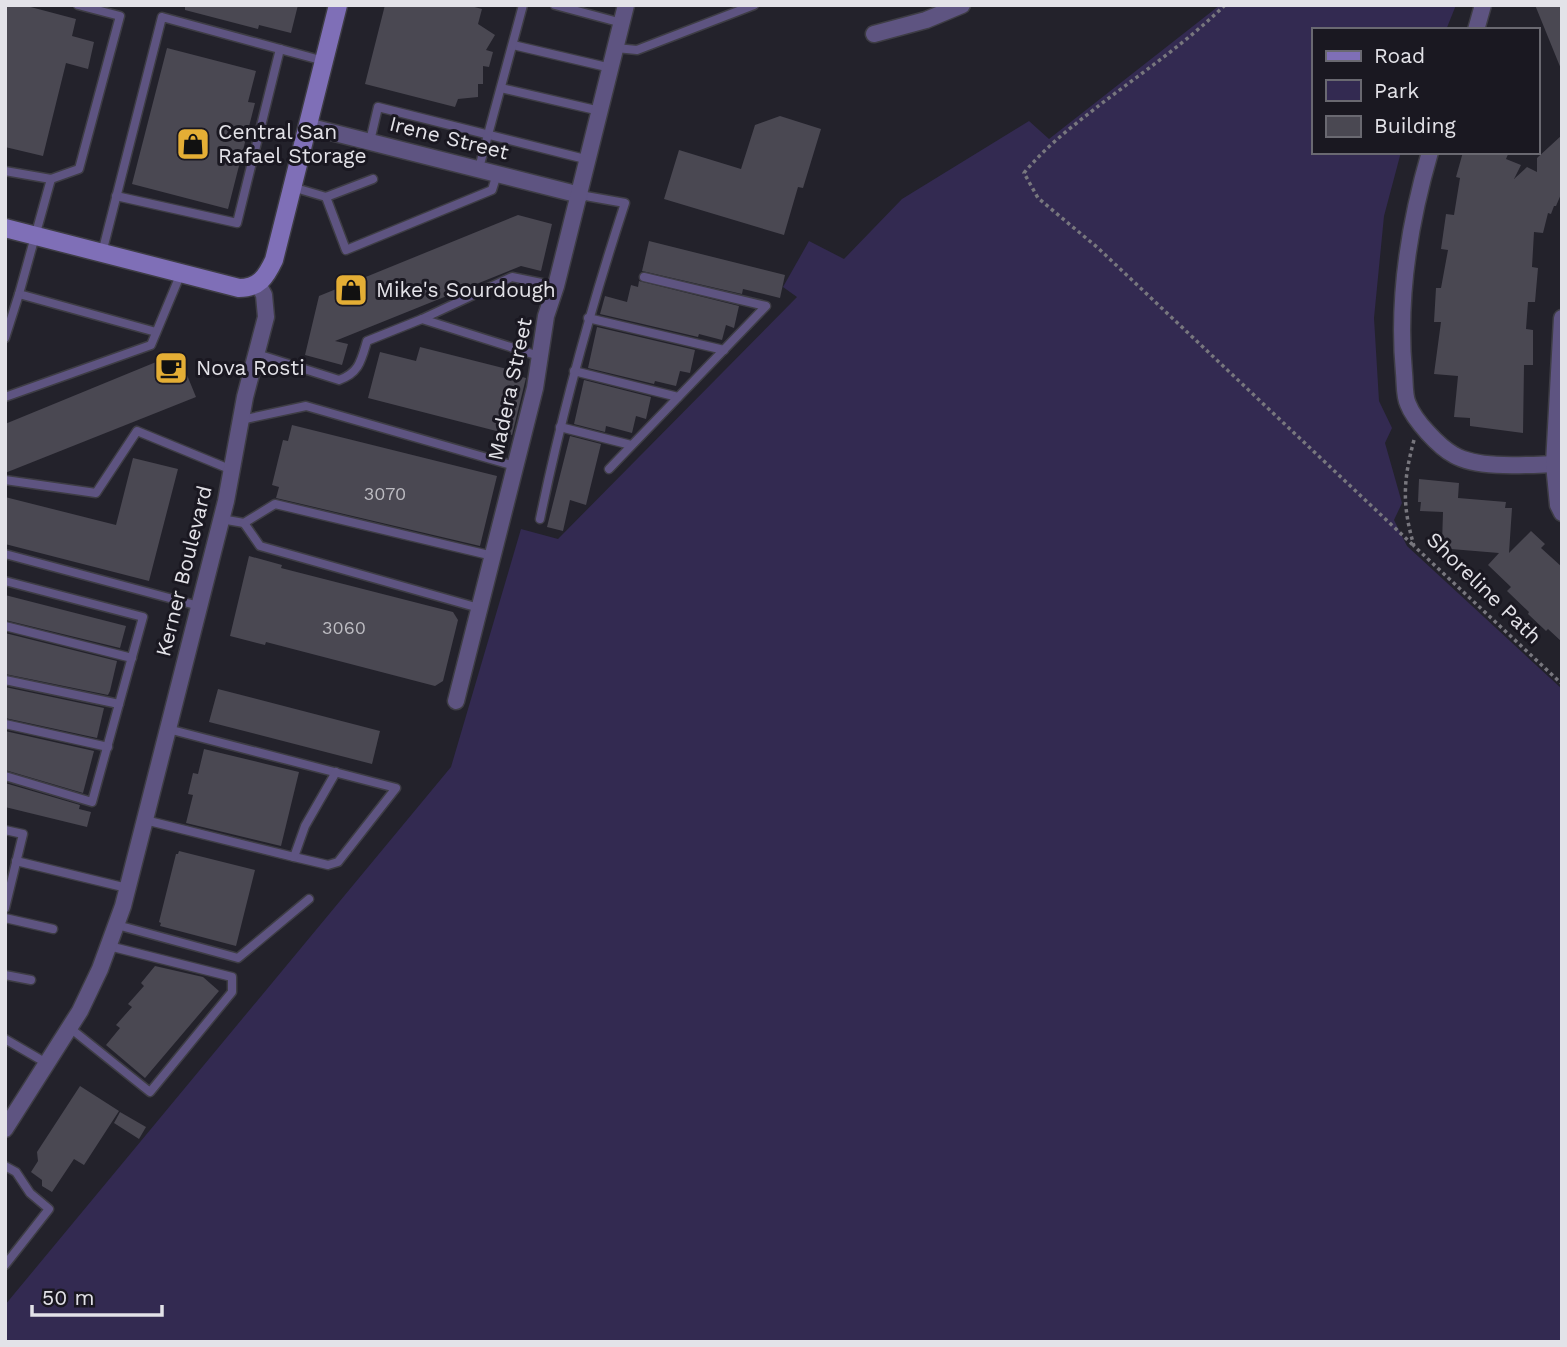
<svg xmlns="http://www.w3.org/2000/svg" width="1567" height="1347" font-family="'Work Sans',sans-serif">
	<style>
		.green { fill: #332a51 }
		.building { fill: #4a4852 }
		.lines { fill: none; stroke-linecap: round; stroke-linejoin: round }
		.lane-casing { stroke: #3e3d45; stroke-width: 11 }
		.street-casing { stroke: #3e3d45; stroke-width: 19 }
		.secondary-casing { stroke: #3e3d45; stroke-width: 21 }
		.path { stroke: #78777e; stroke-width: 3.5; stroke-dasharray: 3.5 3.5; stroke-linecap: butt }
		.lane { stroke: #5e5481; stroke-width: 8 }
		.street { stroke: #5e5481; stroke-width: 16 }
		.secondary { stroke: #7f6fb7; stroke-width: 18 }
		.labels { text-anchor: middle; stroke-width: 6; stroke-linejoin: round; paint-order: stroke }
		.number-label { font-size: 18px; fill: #bdbcc2 }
		.poi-label { font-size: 21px; fill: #e3e2e8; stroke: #1a1821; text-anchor: start }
		.street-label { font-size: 21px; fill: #e3e2e8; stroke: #1a1821 }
	</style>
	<rect width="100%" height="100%" fill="#23222b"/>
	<path class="green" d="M1220 5H1456L1446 30H1313V152H1401L1384 216 1374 318 1379 401 1392 428 1385 443 1402 503 1394 520 1407 546 1562 689V1342H5V1305L451 767 521 529 558 539 797 297 783 287 809 241 844 259 902 199 1029 121 1049 139Z"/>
	<g class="building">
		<path d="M7 5H23L76 19 72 36 94 42 88 69 66 63 43 156 5 147V13Z"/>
		<path d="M185 5H298L291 33 259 25 258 29 185 10Z"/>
		<path d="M385 5H467L482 9 478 24 495 35 486 50 493 52 489 67 483 66V84H478V97L458 99 455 107 365 84Z"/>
		<path d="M1535 5H1562V68L1561 69Z"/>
		<path d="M167 48 256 71 248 102 255 103 228 209 132 184Z"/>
		<path d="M780 116 821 129 803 188 798 187 784 235 664 199 679 150 741 169 755 125Z"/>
		<path d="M1562 135V192L1556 206H1554L1551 214 1548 213 1543 233 1534 232 1532 267 1538 268 1535 302H1528L1526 329 1533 330V365H1524L1523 433 1470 426V418L1454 417 1458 376 1434 374 1441 322H1434L1436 288H1441L1448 250 1441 249 1446 214 1454 215 1460 178 1456 177 1463 152H1509L1506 159 1521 165 1514 179 1527 167 1537 172V158Z"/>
		<path d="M518 215 552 224 541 271 521 266 335 341 348 344 342 365 305 355 319 296Z"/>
		<path d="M649 241 785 275 780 298 743 289 742 294 642 271Z"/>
		<path d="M639 281 739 306 734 328 726 325 722 340 699 334 698 337 600 314 605 296 627 302 631 285 638 287Z"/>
		<path d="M597 327 695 350 690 373 680 371 676 386 655 381 654 384 588 368Z"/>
		<path d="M420 347 515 371 514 375 526 378 512 435 368 398 380 352 416 361Z"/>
		<path d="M178 353 196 397 5 473V424Z"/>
		<path d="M584 380 651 397 646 419 636 416 632 433 606 426 605 432 574 424Z"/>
		<path d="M292 425 497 476 480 546 276 498 279 487 272 485 283 440 288 441Z"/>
		<path d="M570 436 601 444 586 505 570 500 563 531 547 527Z"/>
		<path d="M133 458 178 469 149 581 5 544V497L116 525Z"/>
		<path d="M1419 479 1459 483 1458 498 1506 502 1505 508H1512L1509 553 1531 531 1545 544 1541 548 1562 567V642L1548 629 1546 631 1528 614 1529 612 1507 591 1511 587 1488 565 1499 553 1451 549 1449 544 1442 543 1443 512 1420 511 1421 502H1418Z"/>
		<path d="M249 556 282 565 281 568 453 612 458 620 443 681 435 686 266 642 265 645 230 636Z"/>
		<path d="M5 595 126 626 120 648 5 620Z"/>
		<path d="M5 633 117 661 110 691 108 695 5 674Z"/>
		<path d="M5 687 104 708 97 738 5 718Z"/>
		<path d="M218 689 380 731 372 764 209 722Z"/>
		<path d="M5 731 94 751 83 793 5 770Z"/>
		<path d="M204 749 299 772 281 846 186 823 193 795 188 794 193 773 198 774Z"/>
		<path d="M5 783 80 805 79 809 91 812 87 827 5 807Z"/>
		<path d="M179 851 255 870 236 946 160 926 161 923 159 922 176 854H178Z"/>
		<path d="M155 966 203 977 219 991 145 1078 106 1045 120 1028 116 1025 132 1007 128 1004 144 986 141 983Z"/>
		<path d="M80 1086 119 1111 84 1165 74 1159 52 1192 42 1186V1180L31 1172 38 1161 37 1152Z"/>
		<path d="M120 1112 146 1127 139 1139 114 1123Z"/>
	</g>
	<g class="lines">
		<defs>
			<g id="lane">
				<path d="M555 5 622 23"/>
				<path d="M513 45 611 68"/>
				<path d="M616 48 637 50 754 5"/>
				<path d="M501 88 600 111"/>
				<path d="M370 141 378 107 589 160"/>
				<path d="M479 168 523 5"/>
				<path d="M5 171 51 179 79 169 120 16 78 5"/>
				<path d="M51 179 19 294 156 332"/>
				<path d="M292 187 326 197 373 179"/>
				<path d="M116 196 237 223 280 49"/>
				<path d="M326 197 346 250 492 190 497 174"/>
				<path d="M102 253 162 17 324 61"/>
				<path d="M588 318 724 350"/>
				<path d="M422 319 512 277 556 286"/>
				<path d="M5 338 19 294"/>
				<path d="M257 354 339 380C359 373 361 361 367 341L422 319 539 356"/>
				<path d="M574 371 678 397"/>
				<path d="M5 397 151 345 181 273"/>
				<path d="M241 420 306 406 515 466"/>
				<path d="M560 427 631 445"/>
				<path d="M609 469 766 306 644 277"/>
				<path d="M5 480 96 493 137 431 232 470"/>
				<path d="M221 519 244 523 275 504 493 556"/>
				<path d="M540 519C562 412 591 307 625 203L580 195"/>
				<path d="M244 523 260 546 479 608"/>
				<path d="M5 554 199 606"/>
				<path d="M5 581 143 617 92 802 5 776"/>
				<path d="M5 626 132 658"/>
				<path d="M5 680 119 704"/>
				<path d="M5 724 108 747"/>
				<path d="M168 729 396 788 338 862 328 865 294 857"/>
				<path d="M145 820 294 857 305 826 336 772"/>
				<path d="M5 830 23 834 5 908"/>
				<path d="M16 861 127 888"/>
				<path d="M5 918 53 929"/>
				<path d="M117 925 238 958 309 899"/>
				<path d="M5 975 31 980"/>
				<path d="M70 1028 150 1092 232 992V977L109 946"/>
				<path d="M5 1039 48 1064"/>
				<path d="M5 1166 16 1172 30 1193 49 1209 5 1265"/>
			</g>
			<g id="street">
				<path d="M1476 30 1483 5"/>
				<path d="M874 34 926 20 962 5"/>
				<path d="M307 126 580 195"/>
				<path d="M1430 152C1409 224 1397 298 1404 373 1405 382 1404 396 1408 404 1414 420 1439 447 1454 455 1478 469 1526 465 1554 464"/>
				<path d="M1562 318 1554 464 1558 505 1562 513"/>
				<path d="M456 701 535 388 546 316 556 286 626 5"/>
				<path d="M5 1129 80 1011 100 969 123 906 226 501 245 397 266 317 264 295 258 284"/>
			</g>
			<path id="secondary" d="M5 228 239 288C259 288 266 277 274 260L338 5"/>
		</defs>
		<use href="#lane" class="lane-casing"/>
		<use href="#street" class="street-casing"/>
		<use href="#secondary" class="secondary-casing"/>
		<g class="path">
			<path d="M1225 5C1187 42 1143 72 1101 104 1074 125 1046 146 1024 173L1038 198 1098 248 1414 546"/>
			<path d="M1414 440C1403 481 1402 505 1414 546L1562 684"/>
		</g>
		<use href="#lane" class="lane"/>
		<use href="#street" class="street"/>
		<use href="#secondary" class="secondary"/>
	</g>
	<defs>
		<symbol id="shop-square" viewBox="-11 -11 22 22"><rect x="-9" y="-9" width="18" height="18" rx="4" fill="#e4ae35" stroke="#1a1821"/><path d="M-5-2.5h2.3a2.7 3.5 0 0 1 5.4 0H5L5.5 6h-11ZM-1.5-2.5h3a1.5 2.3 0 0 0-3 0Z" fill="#111"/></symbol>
		<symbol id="cafe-square" viewBox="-11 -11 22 22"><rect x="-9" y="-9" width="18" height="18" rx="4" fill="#e4ae35" stroke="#1a1821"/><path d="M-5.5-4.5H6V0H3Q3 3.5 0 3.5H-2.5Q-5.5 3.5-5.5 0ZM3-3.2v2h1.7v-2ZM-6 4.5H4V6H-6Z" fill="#111"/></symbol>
	</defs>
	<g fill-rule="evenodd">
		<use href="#shop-square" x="174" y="125" width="38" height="38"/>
		<use href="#shop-square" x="332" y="271" width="38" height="38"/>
		<use href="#cafe-square" x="152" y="349" width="38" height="38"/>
	</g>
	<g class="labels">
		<g class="number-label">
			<text x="385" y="500">3070</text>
			<text x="344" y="634">3060</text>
		</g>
		<g class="poi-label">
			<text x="218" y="139">Central San<tspan x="218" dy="24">Rafael Storage</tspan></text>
			<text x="376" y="297">Mike's Sourdough</text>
			<text x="196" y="375">Nova Rosti</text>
		</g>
		<g class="street-label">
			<text transform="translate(449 138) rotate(14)" y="7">Irene Street</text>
			<text transform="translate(510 389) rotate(-78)" y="7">Madera Street</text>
			<text transform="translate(184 571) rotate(-76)" y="7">Kerner Boulevard</text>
			<text transform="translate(1484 588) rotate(44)" y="7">Shoreline Path</text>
		</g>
	</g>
	<rect width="1567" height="1347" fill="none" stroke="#e3e2e8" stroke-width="14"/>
	<rect x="1312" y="28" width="228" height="126" fill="#1a1821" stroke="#6a6971" stroke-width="2"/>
	<rect x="1326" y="51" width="35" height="10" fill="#7f6fb7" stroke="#6a6971" stroke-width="2"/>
	<text x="1374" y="63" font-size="21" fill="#e3e2e8">Road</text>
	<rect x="1326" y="80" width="35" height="21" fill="#332a51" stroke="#6a6971" stroke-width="2"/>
	<text x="1374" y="98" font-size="21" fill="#e3e2e8">Park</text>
	<rect x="1326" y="116" width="35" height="21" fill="#4a4852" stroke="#6a6971" stroke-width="2"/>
	<text x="1374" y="133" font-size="21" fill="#e3e2e8">Building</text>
	<path d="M32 1305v10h130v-10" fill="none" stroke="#e3e2e8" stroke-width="3.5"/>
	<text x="42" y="1305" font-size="21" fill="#e3e2e8" stroke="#1a1821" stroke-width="5" paint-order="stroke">50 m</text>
</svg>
